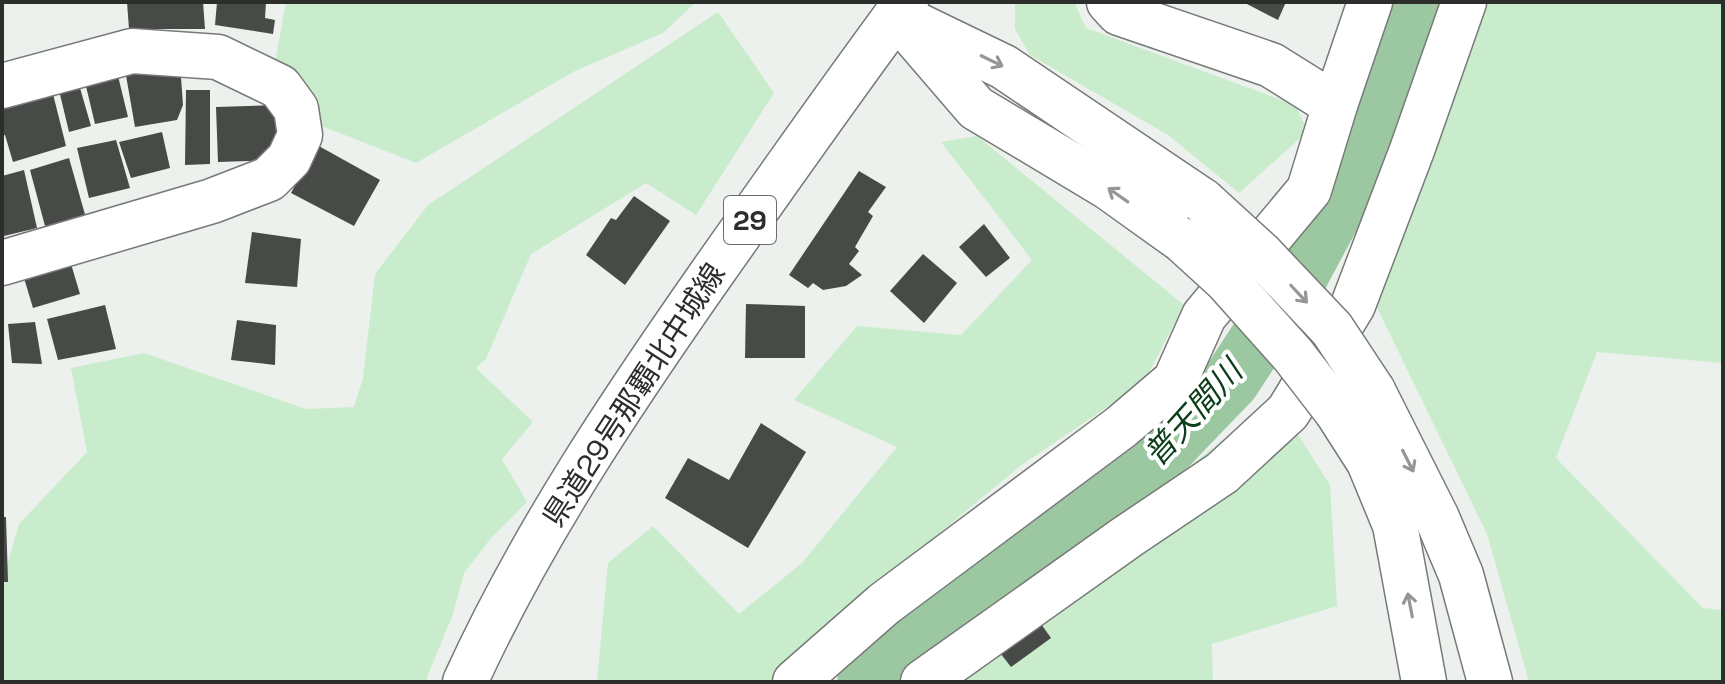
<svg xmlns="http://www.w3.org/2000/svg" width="1725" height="684" font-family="'Space Grotesk','Noto Sans JP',sans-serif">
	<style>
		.green { fill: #c8eccc }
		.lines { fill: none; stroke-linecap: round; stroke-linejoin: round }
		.river { stroke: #9cc8a1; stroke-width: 58 }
		.building { fill: #474a47 }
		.minor-casing { stroke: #777a77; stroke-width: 47 }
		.major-casing { stroke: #777a77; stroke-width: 47 }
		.highway-casing { stroke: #777a77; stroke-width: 47 }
		.minor { stroke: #fff; stroke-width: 44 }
		.major { stroke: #fff; stroke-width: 44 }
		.highway { stroke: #fff; stroke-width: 44 }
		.highway-bridge-casing { stroke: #777a77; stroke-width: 47; stroke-linecap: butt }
		.highway-bridge { stroke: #fff; stroke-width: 44 }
		.oneway { stroke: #969696 }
		.labels { text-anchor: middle; stroke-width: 8; stroke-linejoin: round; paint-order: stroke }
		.shield { fill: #fff; stroke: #6b6d6b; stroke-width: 2 }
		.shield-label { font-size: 28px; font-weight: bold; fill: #2c2e2c }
		.street-label { font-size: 30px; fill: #2c2e2c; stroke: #fff }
		.water-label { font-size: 32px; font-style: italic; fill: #0b3d18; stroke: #fff }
	</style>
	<rect width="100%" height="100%" fill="#edf1ed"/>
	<g class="green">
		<path d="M286 2H696L663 33 575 71 416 163 319 125 275 63Z"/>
		<path d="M1015 2H1074L1086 28 1295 105 1308 131 1239 193 1168 135 1030 55 1015 29Z"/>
		<path d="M1447 2H1723V363L1597 352 1556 458 1703 608 1723 610V682H1529L1487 534 1351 254Z"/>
		<path d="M718 12 774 93 696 215 646 183 531 254 486 359 476 368 533 422 502 459 527 502 491 538 464 573 453 614 425 682H2V583L19 524 87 452 71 368 144 353 306 409 354 407 363 378 375 274 428 205Z"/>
		<path d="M977 136 1184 305 1144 382 1020 466 803 647 775 682H597L608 563 653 526 739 614 802 563 897 447 794 400 857 326 961 335 1032 260 941 142Z"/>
		<path d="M1273 395 1330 485 1337 606 1212 644 1213 682H934L1090 544 1246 422Z"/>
	</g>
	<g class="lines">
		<path class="river" d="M866 682 999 575 1154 461 1231 381 1297 280 1333 213 1418 2"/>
	</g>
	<g class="building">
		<path d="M127 2H203L205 29H129Z"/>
		<path d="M217 2H266L265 18 275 20 273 34 215 25Z"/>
		<path d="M1243 2H1286L1278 20Z"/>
		<path d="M180 63 183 105 177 120 135 127 124 64Z"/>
		<path d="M118 76 128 117 95 124 85 82Z"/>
		<path d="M78 81 91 126 69 132 58 86Z"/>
		<path d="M51 86 66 146 13 162 5 135 2 136V101Z"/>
		<path d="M186 90H210V164L185 165Z"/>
		<path d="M276 105 277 160 218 162 216 107Z"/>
		<path d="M162 132 170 168 131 178 119 142Z"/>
		<path d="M116 140 130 188 89 198 77 148Z"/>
		<path d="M317 145 380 180 354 226 291 193Z"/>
		<path d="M69 158 86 218 45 226 30 170Z"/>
		<path d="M24 170 37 228 4 236 2 226V176Z"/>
		<path d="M859 171 886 187 868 212 873 216 855 247 859 251 849 264 862 275 846 286 823 290 813 283 808 288 789 275Z"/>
		<path d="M634 196 670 221 625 285 586 255 611 218 616 220Z"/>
		<path d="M984 224 1010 258 986 277 959 247Z"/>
		<path d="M252 232 301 239 297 287 245 283Z"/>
		<path d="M68 254 80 294 33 308 21 268Z"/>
		<path d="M923 254 957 283 924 323 890 291Z"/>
		<path d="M746 304 805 306V358H745Z"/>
		<path d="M105 305 116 349 58 360 47 319Z"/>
		<path d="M237 320 276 325 275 365 231 360Z"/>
		<path d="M35 322 42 364 12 363 8 324Z"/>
		<path d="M761 423 806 452 748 548 665 498 688 458 729 480Z"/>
		<path d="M2 517H6L8 582H2Z"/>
		<path d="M1034 614 1051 638 1011 667 994 645Z"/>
	</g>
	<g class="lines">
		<defs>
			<g id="minor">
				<path d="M1109 2 1119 13 1271 65 1335 105 1370 2"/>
				<path d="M2 86 132 51 218 57 280 87 296 109 300 135 289 159 269 179 212 201 2 263"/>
				<path d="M795 682 884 604 1121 427 1175 381 1204 316 1309 190 1335 105"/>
				<path d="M923 682 1127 537 1222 473 1288 412 1353 305 1412 150 1464 2"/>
			</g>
			<path id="major" d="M465 682C531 537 621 403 712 273 776 182 840 91 906 2"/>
			<g id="highway">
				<path d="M896 15 976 108 1108 187 1182 240"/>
				<path d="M913 23 1004 67 1203 201"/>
				<path d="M1373 391 1437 518 1461 575 1490 682"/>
				<path d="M1337 412 1369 462 1395 525 1424 682"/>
			</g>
		</defs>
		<use href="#minor" class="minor-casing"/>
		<use href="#major" class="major-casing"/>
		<use href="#highway" class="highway-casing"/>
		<use href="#minor" class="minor"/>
		<use href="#major" class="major"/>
		<use href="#highway" class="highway"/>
		<defs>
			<g id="highway-bridge">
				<path d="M1203 201 1260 253 1332 329 1373 391"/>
				<path d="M1182 240 1227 281 1293 355 1337 412"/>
			</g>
		</defs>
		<use href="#highway-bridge" class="highway-bridge-casing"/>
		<use href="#highway-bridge" class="highway-bridge"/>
	</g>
	<defs><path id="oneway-shaft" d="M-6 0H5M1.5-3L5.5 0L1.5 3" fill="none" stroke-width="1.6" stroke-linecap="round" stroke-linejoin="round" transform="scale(2)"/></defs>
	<g class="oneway">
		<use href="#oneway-shaft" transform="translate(992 61) rotate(26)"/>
		<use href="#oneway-shaft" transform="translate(1118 195) rotate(-145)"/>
		<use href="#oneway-shaft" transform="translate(1299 294) rotate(47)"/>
		<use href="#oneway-shaft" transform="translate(1408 461) rotate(63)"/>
		<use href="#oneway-shaft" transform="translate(1410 605) rotate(-101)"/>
	</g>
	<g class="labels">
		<rect class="shield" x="724" y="196" width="52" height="48" rx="6"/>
		<g class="shield-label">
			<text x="750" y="230">29</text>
		</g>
		<g class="street-label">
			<text transform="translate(634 395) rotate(-57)" y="10">県道29号那覇北中城線</text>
		</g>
		<g class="water-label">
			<text transform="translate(1193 413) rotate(-48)" y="11">普天間川</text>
		</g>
	</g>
	<rect width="1725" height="684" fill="none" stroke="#2c2e2c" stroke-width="8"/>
</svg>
